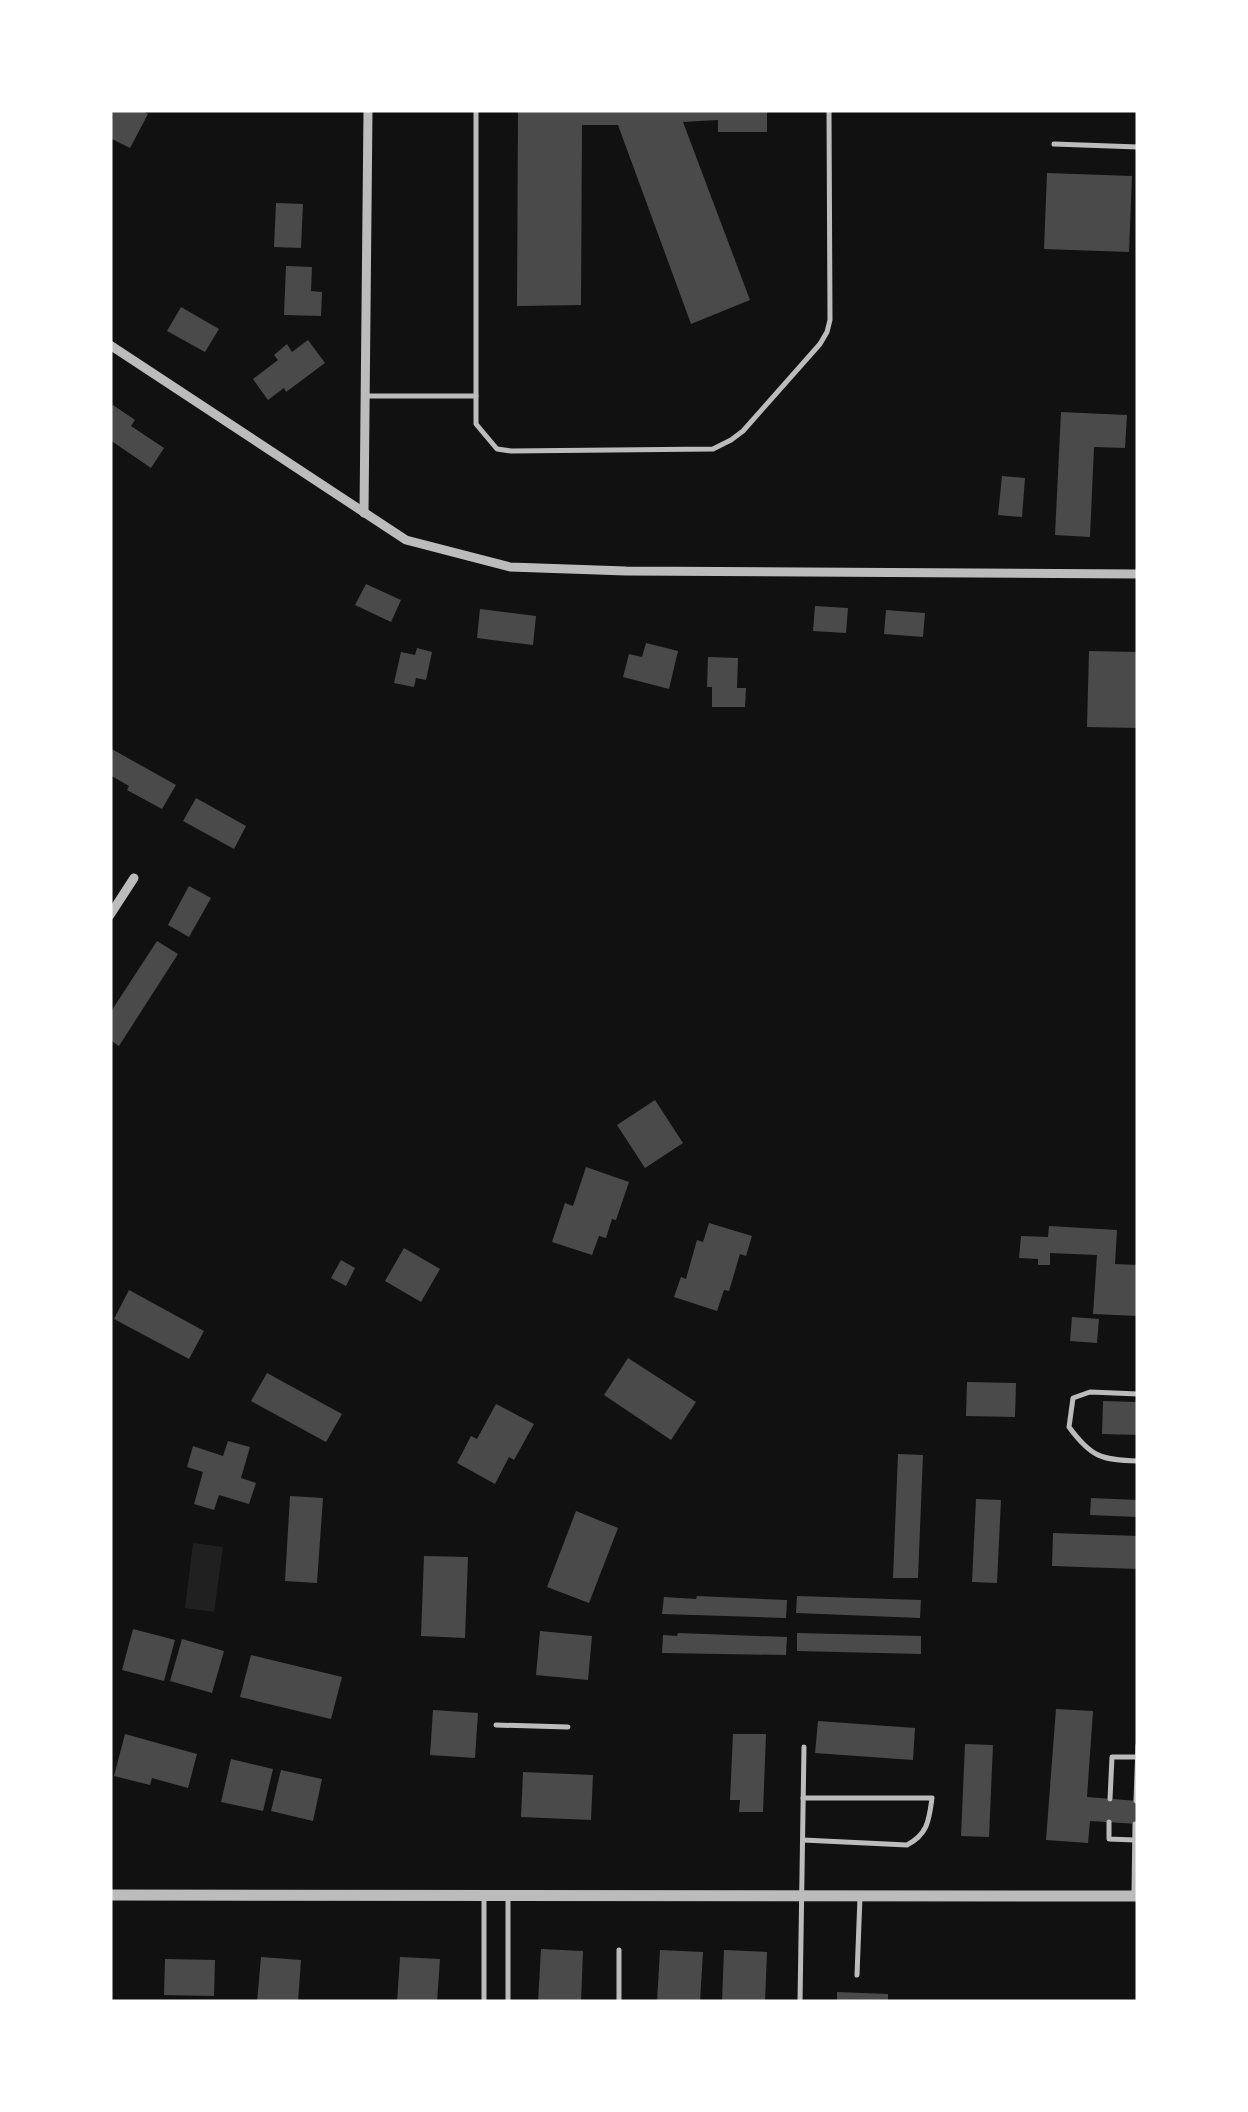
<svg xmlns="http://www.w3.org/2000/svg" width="1248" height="2112" font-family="'Fira Sans Condensed',sans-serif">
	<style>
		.green { fill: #202020 }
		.building { fill: #4a4a4a }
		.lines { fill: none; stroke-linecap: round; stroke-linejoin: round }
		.service { stroke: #bcbcbc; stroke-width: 5 }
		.minor { stroke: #bcbcbc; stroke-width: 9 }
		.tertiary { stroke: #bcbcbc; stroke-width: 11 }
	</style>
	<rect width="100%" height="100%" fill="#111"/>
	<path class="green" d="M193 1543 223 1547 214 1612 185 1608Z"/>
	<g class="building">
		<path d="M110 110H141L148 114 130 148 110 138V123L113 117 110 115Z"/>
		<path d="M518 110H767V132H718V120L683 122 750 300 691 324 618 125H582L581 305 517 306Z"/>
		<path d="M1047 173 1132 176 1129 252 1044 249Z"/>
		<path d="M276 203 303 204 301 248 274 247Z"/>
		<path d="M286 266 312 267 311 291 322 292 321 316 284 315Z"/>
		<path d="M181 307 219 329 205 352 167 331Z"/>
		<path d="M308 340 325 363 286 392 284 388 268 400 253 379 278 360 274 355 287 344 292 352Z"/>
		<path d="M113 405 135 420 131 426 164 448 151 468 110 440V409Z"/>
		<path d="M1061 412 1127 415 1125 448 1094 447 1090 537 1055 535Z"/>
		<path d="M1002 476 1025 478 1022 517 998 515Z"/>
		<path d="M366 584 401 600 391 622 355 605Z"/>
		<path d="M815 606 848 608 846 633 813 631Z"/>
		<path d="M480 609 536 616 533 645 477 638Z"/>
		<path d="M886 610 925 613 923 637 884 634Z"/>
		<path d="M646 643 678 651 669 689 623 677 629 654 642 657Z"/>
		<path d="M417 648 432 652 426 680 416 678 414 687 394 683 401 652 415 655Z"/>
		<path d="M1089 651 1138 652V728L1087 727Z"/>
		<path d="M708 657 738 658 737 688H746L745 707H712V687H707Z"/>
		<path d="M110 748 176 785 162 809 127 790 129 786 110 775Z"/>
		<path d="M196 798 246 826 234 849 183 821Z"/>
		<path d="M189 886 211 898 189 937 168 925Z"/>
		<path d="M157 941 178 954 119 1046 110 1040V1013Z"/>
		<path d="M655 1100 683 1143 645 1168 617 1125Z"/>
		<path d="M586 1167 629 1182 616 1220 612 1219 606 1238 599 1236 592 1255 552 1242 565 1203 573 1206Z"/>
		<path d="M709 1223 752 1236 746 1256 740 1254 729 1291 724 1290 717 1311 674 1297 681 1277 686 1279 697 1240 703 1242Z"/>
		<path d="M1049 1226 1117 1230 1115 1264 1138 1265V1316L1093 1314 1097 1255 1050 1253V1265H1038V1259L1019 1258 1021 1236 1048 1237Z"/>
		<path d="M404 1248 440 1269 421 1302 385 1281Z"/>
		<path d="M341 1260 355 1268 346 1286 331 1278Z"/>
		<path d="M129 1290 204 1331 189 1359 114 1319Z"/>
		<path d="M1072 1317 1099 1319 1097 1343 1070 1341Z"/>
		<path d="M628 1358 696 1402 671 1440 604 1395Z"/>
		<path d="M267 1373 342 1414 326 1442 251 1401Z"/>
		<path d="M967 1382 1016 1383 1015 1417 966 1416Z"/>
		<path d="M1103 1401 1138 1402V1435L1102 1434Z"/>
		<path d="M496 1404 534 1424 514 1460 509 1457 495 1484 457 1463 471 1436 477 1439Z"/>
		<path d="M228 1441 250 1447 241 1478 256 1483 249 1504 219 1495 214 1510 194 1504 203 1472 187 1467 193 1446 223 1456Z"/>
		<path d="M898 1454 923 1455 918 1578H893Z"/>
		<path d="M290 1496 323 1498 317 1583 285 1581Z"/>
		<path d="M1091 1498 1138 1500V1517L1090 1515Z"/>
		<path d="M976 1499 1001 1500 997 1583 972 1582Z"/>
		<path d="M576 1511 618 1528 589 1603 547 1587Z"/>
		<path d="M1053 1533 1138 1536V1569L1052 1566Z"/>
		<path d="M424 1556 468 1557 465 1638 421 1636Z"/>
		<path d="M697 1596 787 1600 786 1618 662 1614 664 1597 696 1599Z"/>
		<path d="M797 1596 921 1600 920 1618 796 1613Z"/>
		<path d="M133 1629 175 1640 164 1681 122 1670Z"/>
		<path d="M540 1631 592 1636 588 1680 536 1675Z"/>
		<path d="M678 1633 787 1637 786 1655 662 1653 663 1635 677 1636Z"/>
		<path d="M797 1633 921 1636V1654L797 1651Z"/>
		<path d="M182 1639 224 1651 212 1693 170 1681Z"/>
		<path d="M251 1655 342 1677 331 1719 240 1697Z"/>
		<path d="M1056 1709 1093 1711 1087 1797 1138 1801V1824L1090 1821 1088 1843 1046 1840Z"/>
		<path d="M433 1710 478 1713 475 1758 430 1755Z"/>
		<path d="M818 1721 915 1728 913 1760 815 1753Z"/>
		<path d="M125 1734 197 1754 188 1788 152 1778 150 1785 114 1776Z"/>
		<path d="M733 1734H766L763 1812H739L740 1800H730Z"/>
		<path d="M965 1744 993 1745 989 1837 961 1836Z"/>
		<path d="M231 1759 273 1769 263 1811 221 1802Z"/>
		<path d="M281 1770 322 1779 313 1821 271 1811Z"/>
		<path d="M523 1772 593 1775 591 1820 521 1817Z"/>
		<path d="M541 1949 583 1951 581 2002H538Z"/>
		<path d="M660 1950 703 1952 700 2002H657Z"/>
		<path d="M724 1950 767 1952 765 2002H722Z"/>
		<path d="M261 1957 301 1960 298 2002H257Z"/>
		<path d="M400 1957 440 1959 437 2002H397Z"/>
		<path d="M165 1959 215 1960 214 1996 164 1995Z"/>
		<path d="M837 1992 888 1994V2002H837Z"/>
	</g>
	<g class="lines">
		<g class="service">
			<path d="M476 110V424L497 449 511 451 713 449 731 440 743 431 820 344 827 332 830 320 829 110"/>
			<path d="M1054 144 1138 147"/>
			<path d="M365 396H476"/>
			<path d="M1138 1394 1090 1392 1073 1398 1069 1427C1091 1457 1101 1460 1138 1461"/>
			<path d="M496 1725 568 1727"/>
			<path d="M1110 1799 1112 1757H1138"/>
			<path d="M1136 1801 1138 1745"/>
			<path d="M1109 1822V1839L1135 1840"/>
			<path d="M803 1840 907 1845C928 1834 929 1820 932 1798H803"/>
			<path d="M1134 1893 1135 1824"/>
			<path d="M484 1897V2002"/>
			<path d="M857 1975 860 1897"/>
			<path d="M508 2002V1895"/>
			<path d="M619 2002V1950"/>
			<path d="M800 2002 804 1747"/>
		</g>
		<g class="minor">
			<path d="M110 345 406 540 510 567 626 571 1138 574"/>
			<path d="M364 513 368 110"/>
			<path d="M110 915 134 878"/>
		</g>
		<path class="tertiary" d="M110 1895 1138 1896"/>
	</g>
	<rect width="1248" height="2112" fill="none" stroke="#ffffff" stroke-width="225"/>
</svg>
